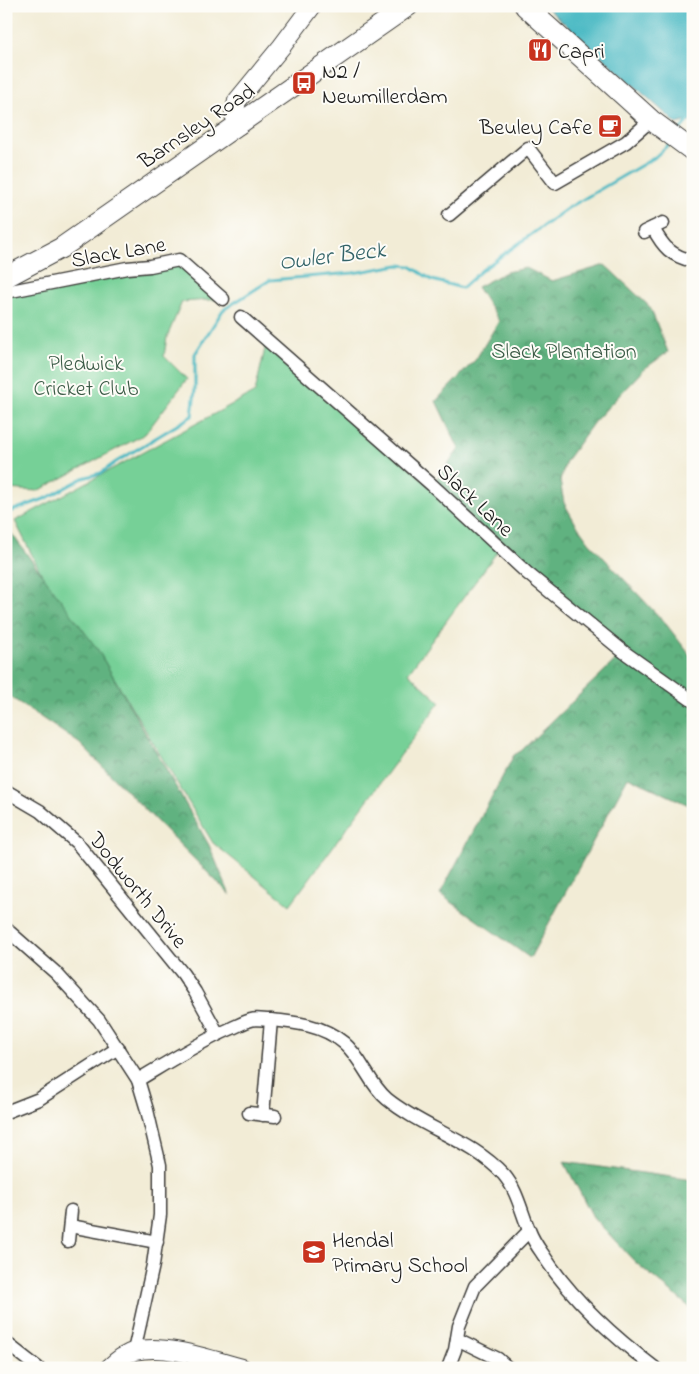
<svg xmlns="http://www.w3.org/2000/svg" width="699" height="1374" font-family="'Indie Flower',sans-serif">
	<style>
		.green { fill: #76d097; stroke: #49765a }
		.forest { fill: url(#forest-crowns); stroke: #3e674e }
		.water { fill: #4cbac4; stroke: #346b70 }
		.lines { fill: none; stroke-linecap: round; stroke-linejoin: round }
		.stream { stroke: #4cbac4; stroke-width: 3 }
		.street-casing { stroke: #3c3b38; stroke-width: 15 }
		.secondary-casing { stroke: #3c3b38; stroke-width: 20 }
		.primary-casing { stroke: #3c3b38; stroke-width: 22 }
		.street { stroke: #fff; stroke-width: 12 }
		.secondary { stroke: #fff; stroke-width: 18 }
		.primary { stroke: #fff; stroke-width: 20 }
		.labels { text-anchor: middle; stroke-width: 4; stroke-linejoin: round; paint-order: stroke }
		.poi-label { font-size: 22px; fill: #1c1c1c; stroke: #fdfcf7; text-anchor: start }
		.street-label { font-size: 22px; fill: #1c1c1c; stroke: #fdfcf7 }
		.park-label { font-size: 22px; fill: #3c5b47; stroke: #fdfcf7 }
		.water-label { font-size: 24px; font-style: italic; fill: #326368; stroke: #fdfcf7 }
	</style>
	<defs>
		<pattern id="forest-crowns" width="20" height="18" patternUnits="userSpaceOnUse" patternTransform="scale(1.25)"><rect width="20" height="18" fill="#60b280"/><path d="M2 6a3 3 0 1 1 6 0M12 15a3 3 0 1 1 6 0" fill="none" stroke="#4e9068"/></pattern>
	</defs>
	<rect width="100%" height="100%" fill="#fdfcf7"/>
	<filter id="ink" filterUnits="userSpaceOnUse"><feTurbulence type="fractalNoise" baseFrequency=".02" numOctaves="2"/><feDisplacementMap in="SourceGraphic" scale="10" xChannelSelector="R" yChannelSelector="G"/><feConvolveMatrix kernelMatrix="1 2 1 2 8 2 1 2 1" color-interpolation-filters="sRGB"/></filter>
	<filter id="wash" filterUnits="userSpaceOnUse"><feTurbulence type="fractalNoise" baseFrequency=".0096" numOctaves="4" result="noise"/><feDisplacementMap in="SourceGraphic" scale="20" xChannelSelector="R" yChannelSelector="G"/><feGaussianBlur stdDeviation="1.12" result="paint"/><feColorMatrix in="noise" values="0 0 0 0 0 0 0 0 0 0 0 0 0 0 0 0 0 1.4 0 .05"/><feComposite in="paint" operator="in"/></filter>
	<g filter="url(#wash)">
		<rect width="100%" height="100%" fill="#f2ecd6"/>
		<g class="green">
			<path d="M179 260 223 299 182 302 167 337 164 356 187 379 145 434 38 491 6 489V294Z"/>
			<path d="M267 340 500 548 408 673 440 702 290 905 213 843 98 651 45 581 15 521 255 392Z"/>
		</g>
		<g class="forest">
			<path d="M605 265 650 307 668 352 644 369 594 422 566 461 560 481 564 503 576 524 589 542 666 624 693 659V807L628 777 530 958 440 894 514 755 521 751 624 652 432 485 459 449 436 401 476 359 499 321 477 287 506 272 526 268 552 281Z"/>
			<path d="M6 532 12 534 98 650 209 845 230 895 79 743 6 694Z"/>
			<path d="M564 1162 693 1180V1310L635 1262 593 1217Z"/>
		</g>
		<path class="water" d="M545 6H693V123L687 121 677 124Z"/>
		<g class="lines">
			<g class="stream">
				<path d="M678 132 688 121"/>
				<path d="M6 513 47 498 83 478 101 473 116 462 192 416 195 390V354L223 310 270 280 353 273 399 265 410 266 432 280 462 288 482 270 568 208 654 158 670 143"/>
			</g>
		</g>
	</g>
	<g filter="url(#ink)">
		<g class="lines">
			<defs>
				<g id="street">
					<path d="M449 215 528 148 555 183 626 142 651 120"/>
					<path d="M653 228C663 247 671 256 693 261"/>
					<path d="M644 232 663 223"/>
					<path d="M6 292 127 268 150 266 179 260 223 299"/>
					<path d="M241 317 432 485 527 573 624 652 693 701"/>
					<path d="M6 791 40 811 77 843 183 974 195 992 218 1034"/>
					<path d="M6 929 56 973 99 1020 138 1080 147 1110 160 1165V1215L153 1265 134 1351"/>
					<path d="M138 1080C168 1062 198 1043 230 1029 237 1026 244 1022 251 1020 256 1018 264 1020 269 1020 295 1022 323 1025 344 1043 362 1058 369 1084 387 1099 424 1129 472 1140 504 1175 517 1190 521 1211 529 1230 532 1238 537 1246 542 1253 569 1296 614 1337 655 1368"/>
					<path d="M6 1112 39 1099 118 1048"/>
					<path d="M249 1113 275 1116"/>
					<path d="M263 1115 271 1020"/>
					<path d="M70 1226 157 1242"/>
					<path d="M68 1241 71 1211"/>
					<path d="M457 1339 498 1359 508 1368"/>
					<path d="M6 1343 38 1368"/>
					<path d="M448 1368 455 1350 459 1326 475 1286 529 1231"/>
				</g>
				<g id="secondary">
					<path d="M239 125 234 115 237 101 282 46 312 6"/>
					<path d="M109 1368C116 1361 125 1354 135 1351 165 1343 212 1360 242 1368"/>
				</g>
				<g id="primary">
					<path d="M525 6 651 120 693 151"/>
					<path d="M6 277 61 248 408 6"/>
				</g>
			</defs>
			<use href="#street" class="street-casing"/>
			<use href="#secondary" class="secondary-casing"/>
			<use href="#primary" class="primary-casing"/>
			<use href="#street" class="street"/>
			<use href="#secondary" class="secondary"/>
			<use href="#primary" class="primary"/>
		</g>
	</g>
	<defs>
		<symbol id="restaurant-square" viewBox="-11 -11 22 22"><rect x="-9" y="-9" width="18" height="18" rx="4" fill="#c8321e" stroke="#fdfcf7"/><path d="M-5-6h1v4h1v-4h1v4h1v-4h1v5L-1.5 .5V6h-2V.5L-5-1ZM5-6V6H3V1.5H1.5Q1.5-4 5-6Z" fill="#fff"/></symbol>
		<symbol id="bus-square" viewBox="-11 -11 22 22"><rect x="-9" y="-9" width="18" height="18" rx="4" fill="#c8321e" stroke="#fdfcf7"/><path d="M-5-6H5V4H4V6H2V4H-2V6H-4V4H-5ZM-3.5-4V0h7V-4ZM-3.5 1.2v1.5H-2V1.2ZM2 1.2v1.5H3.5V1.2Z" fill="#fff"/></symbol>
		<symbol id="cafe-square" viewBox="-11 -11 22 22"><rect x="-9" y="-9" width="18" height="18" rx="4" fill="#c8321e" stroke="#fdfcf7"/><path d="M-5.5-4.5H6V0H3Q3 3.5 0 3.5H-2.5Q-5.5 3.5-5.5 0ZM3-3.2v2h1.7v-2ZM-6 4.5H4V6H-6Z" fill="#fff"/></symbol>
		<symbol id="school-square" viewBox="-11 -11 22 22"><rect x="-9" y="-9" width="18" height="18" rx="4" fill="#c8321e" stroke="#fdfcf7"/><path d="M0-5L7-2L0 1L-7-2ZM-4 1L0 2.5L4 1V4Q0 6-4 4Z" fill="#fff"/></symbol>
	</defs>
	<g fill-rule="evenodd">
		<use href="#restaurant-square" x="526" y="36" width="28" height="28"/>
		<use href="#bus-square" x="290" y="69" width="28" height="28"/>
		<use href="#cafe-square" x="596" y="112" width="28" height="28"/>
		<use href="#school-square" x="300" y="1238" width="28" height="28"/>
	</g>
	<g class="labels">
		<g class="poi-label">
			<text x="558" y="58">Capri</text>
			<text x="322" y="78">N2 /<tspan x="322" dy="25">Newmillerdam</tspan></text>
			<text x="592" y="134" text-anchor="end">Beuley Cafe</text>
			<text x="332" y="1247">Hendal<tspan x="332" dy="25">Primary School</tspan></text>
		</g>
		<g class="street-label">
			<text transform="translate(196 125) rotate(-34)" y="8">Barnsley Road</text>
			<text transform="translate(118 251) rotate(-10)" y="8">Slack Lane</text>
			<text transform="translate(476 499) rotate(43)" y="8">Slack Lane</text>
			<text transform="translate(139 889) rotate(51)" y="8">Dodworth Drive</text>
		</g>
		<g class="park-label">
			<text x="564" y="358">Slack Plantation</text>
			<text x="86" y="370">Pledwick<tspan x="86" dy="25">Cricket Club</tspan></text>
		</g>
		<g class="water-label">
			<text transform="translate(332 255) rotate(-7)" y="8">Owler Beck</text>
		</g>
	</g>
	<rect width="699" height="1374" fill="none" stroke="#fdfcf7" stroke-width="25"/>
</svg>
